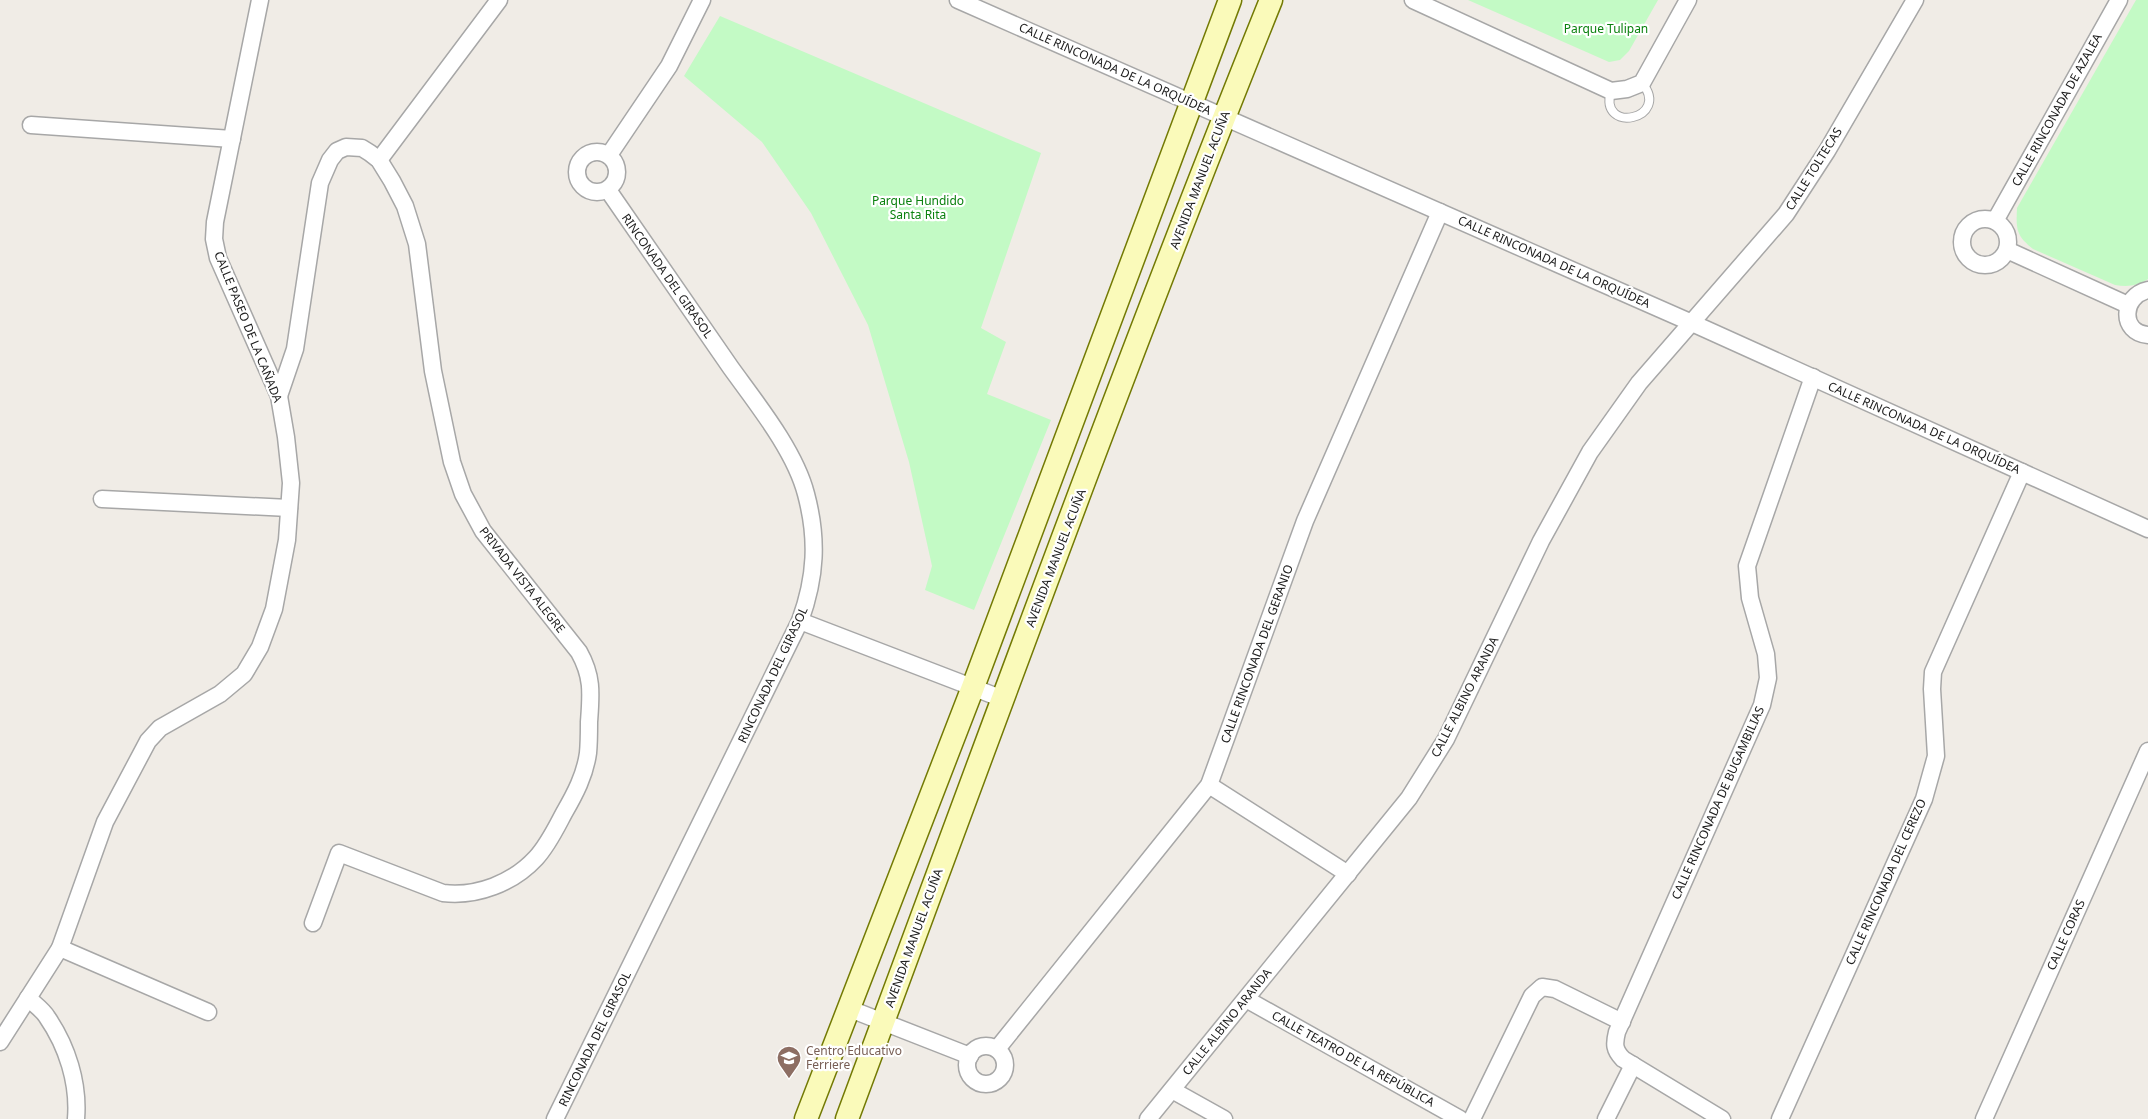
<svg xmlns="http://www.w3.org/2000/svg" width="2148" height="1119" font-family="'Noto Sans',sans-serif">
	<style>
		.park { fill: #c3fac5 }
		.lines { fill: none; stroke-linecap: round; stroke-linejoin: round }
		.lane-casing { stroke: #a7a7a7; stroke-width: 10 }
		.street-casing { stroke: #a7a7a7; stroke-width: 19 }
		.secondary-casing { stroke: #737a04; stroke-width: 25 }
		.lane { stroke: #fff; stroke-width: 8 }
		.street { stroke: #fff; stroke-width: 16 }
		.secondary { stroke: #fafaba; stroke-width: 22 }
		.labels { text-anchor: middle; stroke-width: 4.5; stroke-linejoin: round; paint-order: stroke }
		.park-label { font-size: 12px; fill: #0a810e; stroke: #fff }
		.street-label { font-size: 12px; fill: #202020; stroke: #fff }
		.education-label { font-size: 12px; fill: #785e54; stroke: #fff; text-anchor: start }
	</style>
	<rect width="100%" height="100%" fill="#f0ece6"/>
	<g class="park">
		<path d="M1468 0H1658L1629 51 1620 60 1609 62Z"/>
		<path d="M2136 0H2148V279C2137 286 2128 287 2115 285L2033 249C2016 236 2016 229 2017 208Z"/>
		<path d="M720 16 1041 153 981 328 1006 342 987 394 1051 420 974 610 925 590 932 566 909 462 868 325 811 213 762 142 684 76Z"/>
	</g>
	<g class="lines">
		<defs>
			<path id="lane" d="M1611 91C1598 135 1672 119 1642 83"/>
			<g id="street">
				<path d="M958 0 1692 323 2148 529"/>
				<path d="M1413 0 1611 91 1627 89 1642 83 1688 0"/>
				<path d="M31 125 232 139"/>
				<circle cx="597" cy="172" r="20"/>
				<path d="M609 155 669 66 702 0"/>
				<path d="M379 160 499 0"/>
				<circle cx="1985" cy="242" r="23"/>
				<path d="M1995 221 2119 0"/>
				<path d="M2007 250 2128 305"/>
				<path d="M2148 290C2121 296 2120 333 2148 335"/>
				<path d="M279 396 295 349 320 183 330 160 337 151 346 147 362 148 370 153 379 160 392 181 405 206 417 244 433 371 452 462 463 494 483 531 579 652C593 677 591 694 589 722 589 732 589 743 588 753 585 775 575 794 564 813 556 828 548 845 536 858 513 883 477 897 443 893L339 853 313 923"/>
				<path d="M102 499 289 508"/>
				<path d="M800 621 1003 699"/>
				<path d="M1209 785 1348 874"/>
				<path d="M60 948 208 1012"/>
				<path d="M28 998C34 1004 43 1010 47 1017 67 1046 79 1083 76 1119"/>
				<path d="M1246 999 1460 1119"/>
				<path d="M850 1009 970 1056"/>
				<path d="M0 1042 60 948 105 822 148 741 160 728 220 694 244 674 260 647 274 609 287 540 291 483 286 437 279 396 218 258 214 239 215 222 260 0"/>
				<circle cx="986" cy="1065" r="19"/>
				<path d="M997 1049 1209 785 1305 521 1440 212"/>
				<path d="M1172 1090 1224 1119"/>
				<path d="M555 1119 800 621C816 577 818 539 806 494 795 451 757 404 731 368 690 308 649 249 608 190"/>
				<path d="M1148 1119 1409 798 1446 739 1541 541 1590 452 1639 383 1786 214 1827 151 1915 0"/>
				<path d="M1472 1119 1532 996 1542 987 1555 989 1622 1022"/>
				<path d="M1606 1119 1633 1065"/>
				<path d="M1722 1119 1623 1059C1614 1050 1614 1044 1617 1032L1762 705 1768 678 1766 654 1750 598 1747 566 1813 377"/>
				<path d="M1780 1119 1924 799 1936 756 1932 689 1933 672 2022 472"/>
				<path d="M1984 1119 2148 751"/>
			</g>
			<g id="secondary">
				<path d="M806 1119 973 687 1230 0"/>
				<path d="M847 1119C986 745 1122 370 1271 0"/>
			</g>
		</defs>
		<use href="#lane" class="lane-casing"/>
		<use href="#street" class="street-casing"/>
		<use href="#secondary" class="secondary-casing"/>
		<use href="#lane" class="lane"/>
		<use href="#street" class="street"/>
		<use href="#secondary" class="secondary"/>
	</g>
	<defs>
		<symbol id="school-pin" viewBox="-11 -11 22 30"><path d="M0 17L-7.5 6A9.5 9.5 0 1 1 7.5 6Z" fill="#8d6e63" stroke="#fff"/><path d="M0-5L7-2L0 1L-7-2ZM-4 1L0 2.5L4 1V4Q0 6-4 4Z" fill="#fff"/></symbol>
	</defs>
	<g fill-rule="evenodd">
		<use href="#school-pin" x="775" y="1044" width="28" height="38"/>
	</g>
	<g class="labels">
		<g class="park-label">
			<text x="1606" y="33">Parque Tulipan</text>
			<text x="918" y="205">Parque Hundido<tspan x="918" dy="14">Santa Rita</tspan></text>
		</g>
		<g class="street-label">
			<text transform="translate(1115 69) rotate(24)" y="4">CALLE RINCONADA DE LA ORQUÍDEA</text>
			<text transform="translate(2057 110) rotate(-61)" y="4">CALLE RINCONADA DE AZALEA</text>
			<text transform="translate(1814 169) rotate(-58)" y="4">CALLE TOLTECAS</text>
			<text transform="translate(1200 180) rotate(-69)" y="4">AVENIDA MANUEL ACUÑA</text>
			<text transform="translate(1554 262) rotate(24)" y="4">CALLE RINCONADA DE LA ORQUÍDEA</text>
			<text transform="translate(667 276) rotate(55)" y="4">RINCONADA DEL GIRASOL</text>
			<text transform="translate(248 327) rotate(68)" y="4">CALLE PASEO DE LA CAÑADA</text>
			<text transform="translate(1924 428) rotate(24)" y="4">CALLE RINCONADA DE LA ORQUÍDEA</text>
			<text transform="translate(1056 558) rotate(-69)" y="4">AVENIDA MANUEL ACUÑA</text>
			<text transform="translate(522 580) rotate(52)" y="4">PRIVADA VISTA ALEGRE</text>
			<text transform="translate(1257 654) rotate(-70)" y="4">CALLE RINCONADA DEL GERANIO</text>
			<text transform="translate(773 675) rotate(-65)" y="4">RINCONADA DEL GIRASOL</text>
			<text transform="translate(1465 697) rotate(-63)" y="4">CALLE ALBINO ARANDA</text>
			<text transform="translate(1718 803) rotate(-66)" y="4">CALLE RINCONADA DE BUGAMBILIAS</text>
			<text transform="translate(1886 882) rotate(-66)" y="4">CALLE RINCONADA DEL CEREZO</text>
			<text transform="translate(2066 935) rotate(-66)" y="4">CALLE CORAS</text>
			<text transform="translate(914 938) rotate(-70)" y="4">AVENIDA MANUEL ACUÑA</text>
			<text transform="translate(1227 1022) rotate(-51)" y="4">CALLE ALBINO ARANDA</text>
			<text transform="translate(595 1039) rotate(-64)" y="4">RINCONADA DEL GIRASOL</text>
			<text transform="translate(1353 1059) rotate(29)" y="4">CALLE TEATRO DE LA REPÚBLICA</text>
		</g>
		<g class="education-label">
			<text x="806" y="1055">Centro Educativo<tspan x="806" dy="14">Ferriere</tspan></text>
		</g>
	</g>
</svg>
